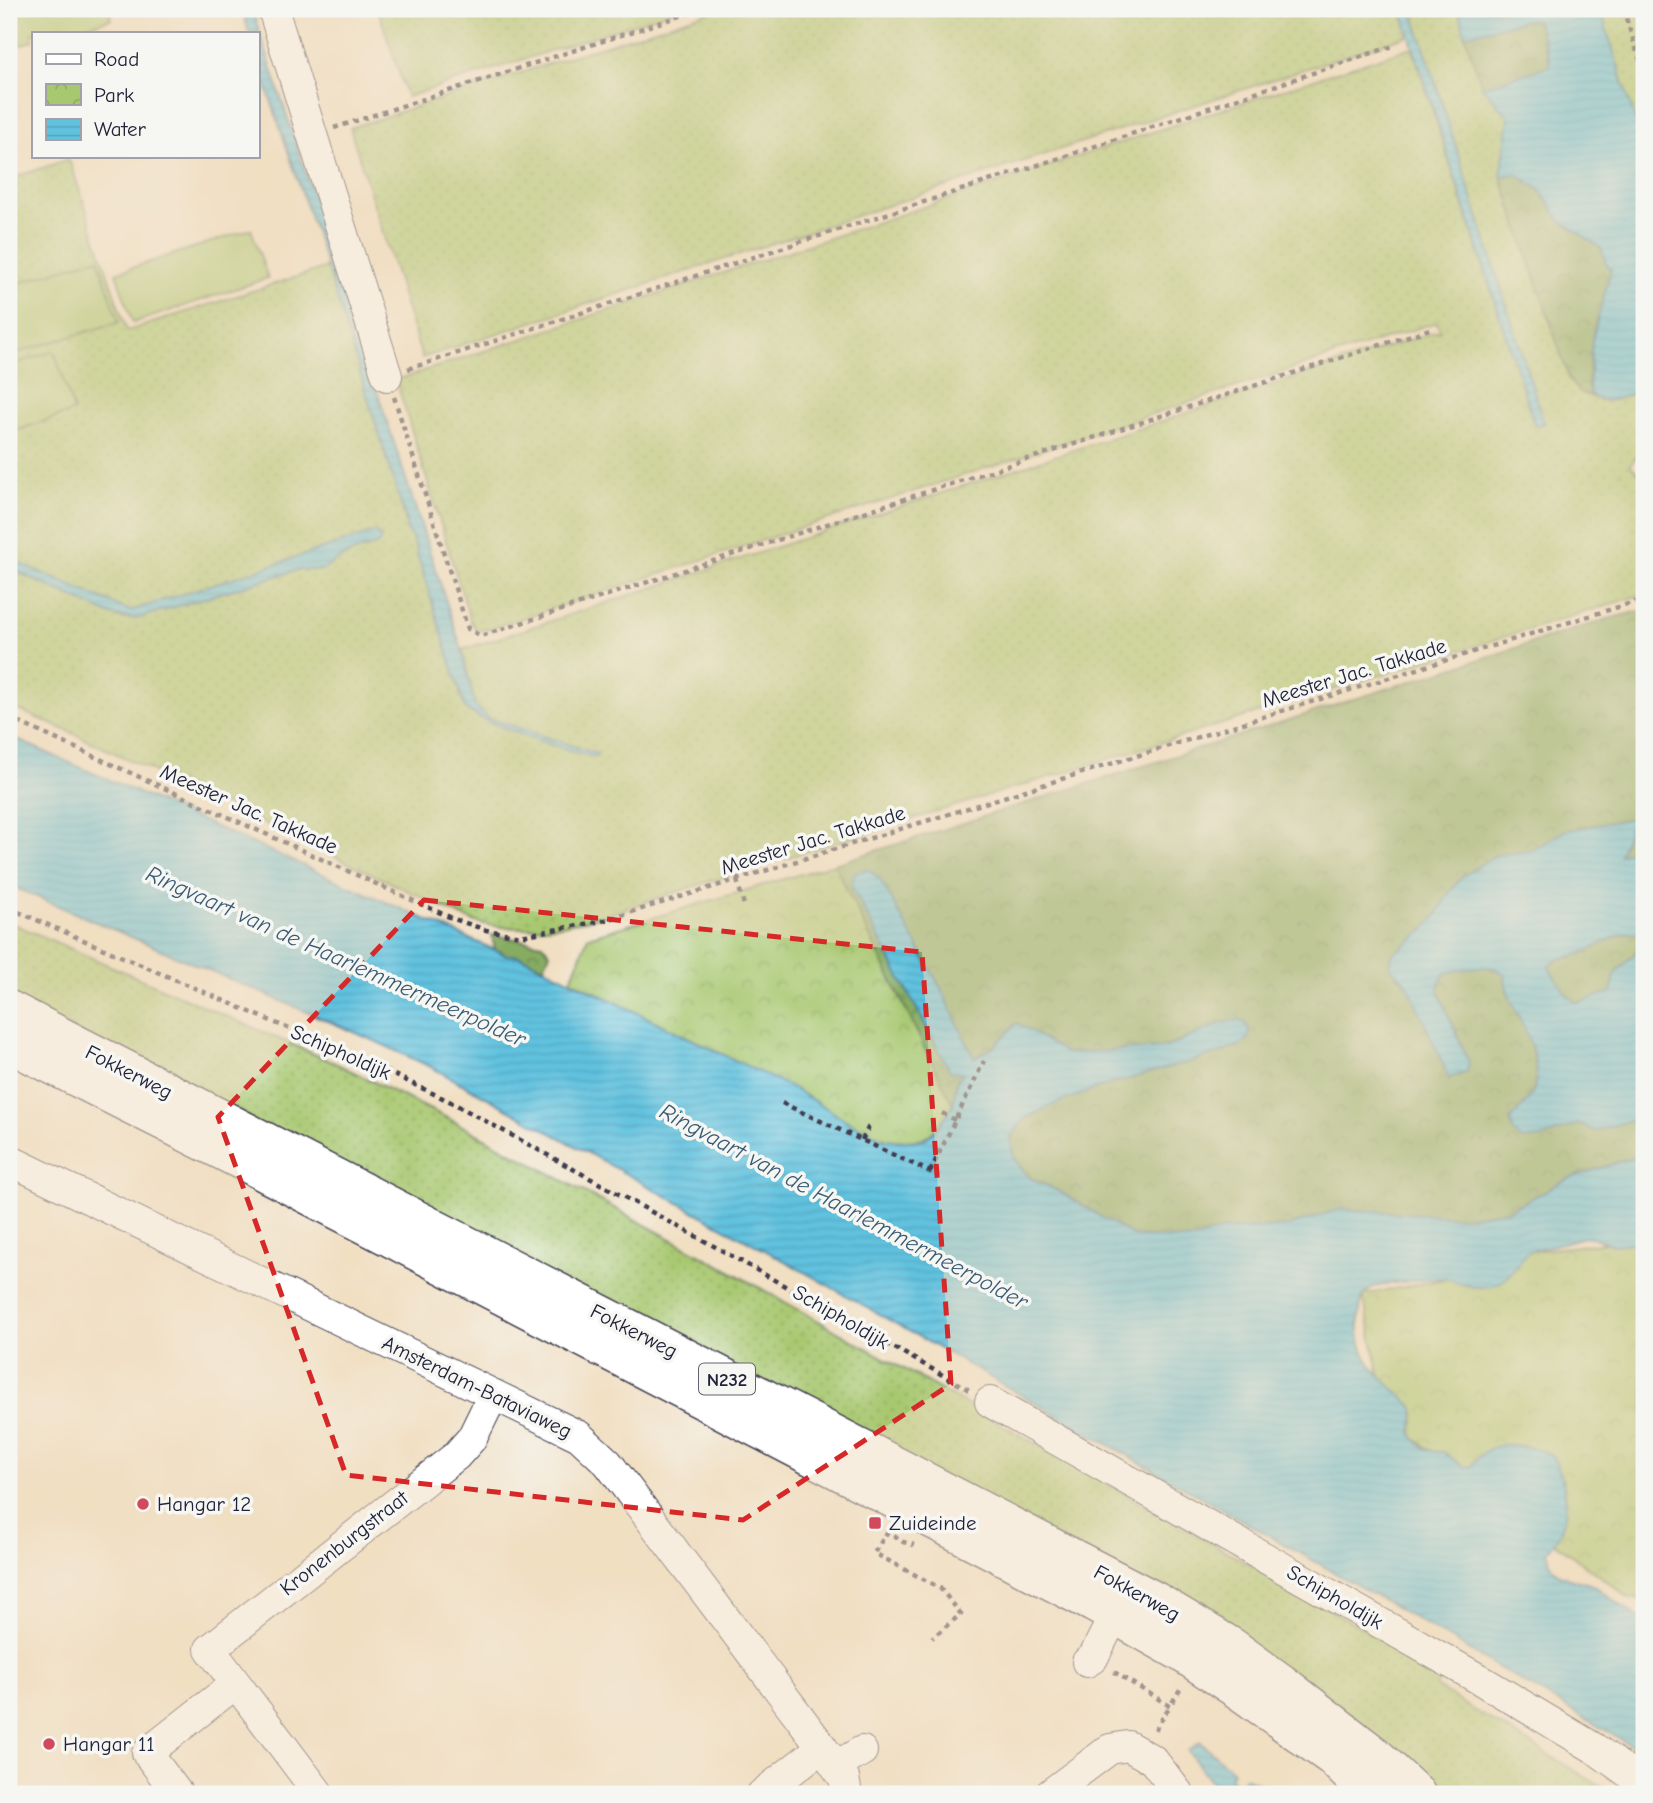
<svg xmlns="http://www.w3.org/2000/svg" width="1653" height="1803" font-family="'Comic Neue',sans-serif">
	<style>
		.grass { fill: url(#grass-dots); stroke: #657556; stroke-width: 2 }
		.forest { fill: url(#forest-crowns); stroke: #54674e; stroke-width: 2 }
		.park { fill: url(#park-crowns); stroke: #657556; stroke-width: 2 }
		.garden { fill: #a8c870; stroke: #657556; stroke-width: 2 }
		.water { fill: url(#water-rules); stroke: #42728d; stroke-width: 2; fill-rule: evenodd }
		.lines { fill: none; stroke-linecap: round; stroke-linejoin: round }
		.minor-casing { stroke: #413e4f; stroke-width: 32 }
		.major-casing { stroke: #413e4f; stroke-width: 41 }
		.path { stroke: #413e4f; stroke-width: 4.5; stroke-dasharray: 5 5; stroke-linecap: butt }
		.minor { stroke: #fff; stroke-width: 30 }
		.major { stroke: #fff; stroke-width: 38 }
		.marked { fill: none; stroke: #d62828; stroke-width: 5; stroke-dasharray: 14 9; stroke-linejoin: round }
		.poi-dot { fill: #d1495b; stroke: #f6f6f2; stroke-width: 2.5 }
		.labels { text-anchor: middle; stroke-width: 7; stroke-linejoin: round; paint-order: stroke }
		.shield { fill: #f6f6f2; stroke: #626272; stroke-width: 2 }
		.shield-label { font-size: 19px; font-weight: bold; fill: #22223b }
		.street-label { font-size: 21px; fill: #22223b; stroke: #f6f6f2 }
		.poi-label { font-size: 21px; fill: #22223b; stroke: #f6f6f2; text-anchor: start }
		.water-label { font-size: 23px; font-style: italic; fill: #385a74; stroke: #f6f6f2 }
	</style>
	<defs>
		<pattern id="grass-dots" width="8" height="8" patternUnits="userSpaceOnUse" patternTransform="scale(1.75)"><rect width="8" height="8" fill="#a8c870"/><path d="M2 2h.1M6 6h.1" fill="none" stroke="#90ac62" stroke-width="1.8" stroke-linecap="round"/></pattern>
		<pattern id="forest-crowns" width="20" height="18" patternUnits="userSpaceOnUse" patternTransform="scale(1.75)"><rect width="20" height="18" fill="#86ac62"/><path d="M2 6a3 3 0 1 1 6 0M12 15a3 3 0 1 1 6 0" fill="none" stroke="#6d8c52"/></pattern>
		<pattern id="park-crowns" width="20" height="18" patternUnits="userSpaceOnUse" patternTransform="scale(1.75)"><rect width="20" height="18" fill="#a8c870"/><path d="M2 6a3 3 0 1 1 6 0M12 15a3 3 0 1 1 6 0" fill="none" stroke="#90ac62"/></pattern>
		<pattern id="water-rules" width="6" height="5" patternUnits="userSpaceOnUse" patternTransform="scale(1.75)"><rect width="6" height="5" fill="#61c2df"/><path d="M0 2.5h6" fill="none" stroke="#54a6c0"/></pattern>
	</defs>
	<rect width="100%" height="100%" fill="#f6f6f2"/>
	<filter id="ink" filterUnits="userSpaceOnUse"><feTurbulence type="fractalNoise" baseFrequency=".0143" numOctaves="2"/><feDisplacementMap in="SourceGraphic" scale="14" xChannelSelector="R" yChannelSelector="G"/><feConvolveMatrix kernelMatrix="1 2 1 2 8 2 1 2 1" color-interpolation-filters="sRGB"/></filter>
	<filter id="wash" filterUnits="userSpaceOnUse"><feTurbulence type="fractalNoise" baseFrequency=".00686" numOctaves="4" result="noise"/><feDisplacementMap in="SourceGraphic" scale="28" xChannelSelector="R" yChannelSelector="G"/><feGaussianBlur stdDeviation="1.57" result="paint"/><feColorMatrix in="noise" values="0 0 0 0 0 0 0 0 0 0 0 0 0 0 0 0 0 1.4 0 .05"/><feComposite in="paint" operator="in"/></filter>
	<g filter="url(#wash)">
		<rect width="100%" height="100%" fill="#f1dfc2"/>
		<g class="grass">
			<path d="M378 9H679L407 97Z"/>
			<path d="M717 9H1401L1409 35 422 358 350 128Z"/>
			<path d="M1412 9H1644V447L1630 465 1644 477V594L692 887C620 909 547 943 472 921L68 731 9 706V568L122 619 297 570H319L346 555 378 544 376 533 371 534 130 611 9 559V179L69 159 127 331 327 267 405 517 407 531 412 537 465 708 468 712 580 754 597 757V754L488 718 475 706 462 650 1440 330 1437 322 486 630H477L471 622 396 380 1412 47 1535 426 1544 423Z"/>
			<path d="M9 922 337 1064 453 1121 721 1266 1442 1673 1436 1687 1613 1794H1439L1408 1769 9 994Z"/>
		</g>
		<g class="forest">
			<path d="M1531 19 1537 21 1550 62 1549 66 1482 87 1465 35Z"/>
			<path d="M1516 174 1539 189 1560 220 1601 248 1611 270 1592 340 1588 388 1597 399 1579 392 1570 381 1501 176Z"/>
			<path d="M1644 610V827L1640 830 1636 850 1619 856 1633 818 1564 831 1535 849 1494 856 1462 877 1448 894 1437 915 1423 931 1392 955 1396 975 1407 983 1450 1078 1467 1072 1461 1043 1439 992V984L1444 973C1464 970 1490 960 1505 975 1505 989 1511 999 1517 1011 1527 1033 1545 1071 1531 1095 1526 1104 1517 1112 1510 1120L1541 1138 1578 1124 1596 1131 1644 1116V1154L1567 1179 1509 1210 1465 1217 1340 1209 1289 1226 1222 1230 1192 1240 1133 1236 1060 1192 1028 1177 1013 1157 1011 1137 1024 1120 1055 1104 1103 1086 1221 1023 1165 1048 1065 1053 1017 1023 994 1047 974 1058 957 1080 953 1105 834 864 1607 619Z"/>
			<path d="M1634 932 1642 936 1636 952 1616 973 1611 992 1577 1003 1568 996 1548 967C1557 957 1571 958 1583 953 1601 946 1614 934 1634 932Z"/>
			<path d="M492 935 543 944 550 953 544 967 520 956 506 955 495 950Z"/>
		</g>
		<g class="park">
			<path d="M834 864 953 1105C941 1125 931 1141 906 1141 866 1141 830 1108 796 1091 721 1053 646 1017 571 980L588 937Z"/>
			<path d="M1644 1238V1600L1629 1598 1414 1438 1380 1377 1363 1295 1449 1278 1526 1252Z"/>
		</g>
		<g class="garden">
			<path d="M9 9H108L111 19 62 33H33V41L9 48Z"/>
			<path d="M251 229 268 278 133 323 116 273Z"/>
			<path d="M98 258 119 322 9 355V286Z"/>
			<path d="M54 351 74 411 9 433V366Z"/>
		</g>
		<g class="water">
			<path d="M245 9H252L462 650 475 706 488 718 597 754V757C573 753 480 723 465 708L412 537 407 531 405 517 327 267 257 59V33H249L243 11Z"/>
			<path d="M1401 9H1412L1544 423 1535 426Z"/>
			<path d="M1459 9H1600L1644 147V389C1627 395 1602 410 1589 392L1592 340 1611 270 1606 264 1601 248 1560 220 1539 189 1516 174 1501 176 1509 117 1482 87 1549 66 1550 61 1537 21 1531 19 1465 35Z"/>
			<path d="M372 533H376L381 538 378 544 346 555 322 570H297L135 619 111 615 9 568V559L130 611Z"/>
			<path d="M9 736 495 950 506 955 520 956 794 1089 851 1123 884 1139 905 1141 923 1140 935 1131 953 1105 957 1080 963 1073 950 1071 851 886 855 872 868 869 880 879 942 990 974 1058 994 1047 1017 1023 1066 1053 1165 1048 1221 1023 1238 1020 1246 1023 1250 1034 1245 1043 1221 1053 1103 1086 1055 1104 1024 1119 1011 1137 1013 1157 1028 1177 1060 1192 1133 1236 1192 1240 1222 1230 1289 1226 1340 1209 1465 1217 1509 1210 1567 1179 1644 1154V1242L1613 1245 1589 1236 1527 1252C1509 1276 1499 1294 1465 1285 1458 1284 1452 1279 1445 1278 1421 1278 1396 1283 1373 1287L1363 1295C1348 1353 1373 1371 1413 1406L1415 1413 1412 1434C1419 1447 1430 1453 1444 1452L1462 1466 1471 1467C1487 1442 1505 1442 1532 1448 1539 1450 1547 1451 1552 1456 1556 1461 1559 1470 1561 1476 1570 1504 1568 1529 1547 1551L1551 1566 1559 1575 1593 1585 1638 1617 1644 1618V1753L1404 1612 792 1265 433 1068 375 1041 9 885Z"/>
			<path d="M1633 818 1620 855 1636 849 1640 830 1644 827V1116L1596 1131 1578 1124 1541 1138 1522 1140 1514 1132 1510 1120C1517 1112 1526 1104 1531 1095 1545 1071 1527 1033 1516 1011 1511 999 1505 989 1505 975 1490 960 1464 970 1445 973L1439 984V992L1469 1063 1467 1072 1449 1078 1407 983 1390 967 1392 955 1423 931 1437 915 1448 894 1462 877 1494 856 1535 849 1564 831ZM1634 932 1641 937 1636 952 1616 973 1611 992 1577 1003 1568 996 1548 967C1556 957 1571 958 1583 953 1601 946 1614 934 1634 932Z"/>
			<path d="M1200 1742 1233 1771 1230 1778 1240 1784 1245 1777 1281 1794H1220L1188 1751Z"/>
		</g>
	</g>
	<g filter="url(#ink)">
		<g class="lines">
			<defs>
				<g id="minor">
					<path d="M273 9 387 376"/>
					<path d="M9 1160 579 1436 608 1463 822 1747 844 1778 847 1794"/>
					<path d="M990 1402 1479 1679 1594 1748 1644 1784"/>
					<path d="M1087 1662 1093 1658 1115 1614"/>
					<path d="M836 1766 862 1751"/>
					<path d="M178 1794 147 1753 235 1684"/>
					<path d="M319 1794 210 1649 456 1456 472 1438 493 1395"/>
					<path d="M762 1794 822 1747"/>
					<path d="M1050 1794 1110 1749 1128 1746 1153 1760 1179 1794"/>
				</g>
				<g id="major">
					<path d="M9 1010 820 1427 1155 1601 1230 1646 1281 1683 1374 1755 1416 1794"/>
					<path d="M9 1043 253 1166 1094 1603 1181 1652 1243 1693 1333 1757 1370 1794"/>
				</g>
			</defs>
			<use href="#minor" class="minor-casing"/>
			<use href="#major" class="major-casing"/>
			<g class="path">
				<path d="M1623 9 1644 73"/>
				<path d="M334 128 702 9"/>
				<path d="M408 369 1066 156 1393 46"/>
				<path d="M394 397 468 629 481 636 1433 328"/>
				<path d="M9 718 454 919 486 930 521 936 606 920 1644 599"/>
				<path d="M737 880 744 905"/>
				<path d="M9 908 373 1065 449 1101 721 1250 971 1391"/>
				<path d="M782 1103 939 1176"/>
				<path d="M942 1113 955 1120"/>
				<path d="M862 1140 869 1126"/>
				<path d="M930 1172 984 1061"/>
				<path d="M888 1531 874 1553 940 1588 961 1614 932 1638"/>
				<path d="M894 1535 903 1542 914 1545"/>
				<path d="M1114 1672 1170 1706 1182 1686"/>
				<path d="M1155 1730 1170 1706"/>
			</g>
			<use href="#minor" class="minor"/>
			<use href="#major" class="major"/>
		</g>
	</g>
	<path d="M0 0H1653V1803H0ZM424 900 922 952 951 1384 743 1520 346 1475 218 1117Z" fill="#f1dfc2" fill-opacity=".55" fill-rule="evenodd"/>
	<path class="marked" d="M424 900 922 952 951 1384 743 1520 346 1475 218 1117Z"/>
	<g class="poi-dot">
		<circle cx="143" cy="1504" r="7"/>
		<rect x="868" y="1516" width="14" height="14" rx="3.5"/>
		<circle cx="49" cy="1744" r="7"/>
	</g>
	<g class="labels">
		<rect class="shield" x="699" y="1363.5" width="56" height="31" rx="5"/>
		<g class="shield-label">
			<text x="727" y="1386">N232</text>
		</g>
		<g class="street-label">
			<text transform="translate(1354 673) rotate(-17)" y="7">Meester Jac. Takkade</text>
			<text transform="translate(249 809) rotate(24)" y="7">Meester Jac. Takkade</text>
			<text transform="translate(813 840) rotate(-17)" y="7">Meester Jac. Takkade</text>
			<text transform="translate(341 1052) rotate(24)" y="7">Schipholdijk</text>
			<text transform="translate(129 1072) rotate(27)" y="7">Fokkerweg</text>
			<text transform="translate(841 1317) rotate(30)" y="7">Schipholdijk</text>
			<text transform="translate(634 1331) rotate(27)" y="7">Fokkerweg</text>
			<text transform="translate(477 1387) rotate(26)" y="7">Amsterdam-Bataviaweg</text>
			<text transform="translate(344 1543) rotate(-38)" y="7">Kronenburgstraat</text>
			<text transform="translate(1137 1593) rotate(29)" y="7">Fokkerweg</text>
			<text transform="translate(1335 1597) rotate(30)" y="7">Schipholdijk</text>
		</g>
		<g class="poi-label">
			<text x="157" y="1511">Hangar 12</text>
			<text x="889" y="1530">Zuideinde</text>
			<text x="63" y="1751">Hangar 11</text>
		</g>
		<g class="water-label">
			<text transform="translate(336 956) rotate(24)" y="8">Ringvaart van de Haarlemmermeerpolder</text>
			<text transform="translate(844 1206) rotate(28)" y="8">Ringvaart van de Haarlemmermeerpolder</text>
		</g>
	</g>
	<rect width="1653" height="1803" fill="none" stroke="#f6f6f2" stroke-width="35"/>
	<rect x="32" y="32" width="228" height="126" fill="#f6f6f2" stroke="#a1a1a9" stroke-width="2"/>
	<rect x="46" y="54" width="35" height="10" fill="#ffffff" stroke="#a1a1a9" stroke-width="2"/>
	<text x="94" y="66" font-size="21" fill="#22223b">Road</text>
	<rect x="46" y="84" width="35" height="21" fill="url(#park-crowns)" stroke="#a1a1a9" stroke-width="2"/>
	<text x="94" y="102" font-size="21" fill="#22223b">Park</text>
	<rect x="46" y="119" width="35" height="21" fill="url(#water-rules)" stroke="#a1a1a9" stroke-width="2"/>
	<text x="94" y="136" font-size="21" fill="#22223b">Water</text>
</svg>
